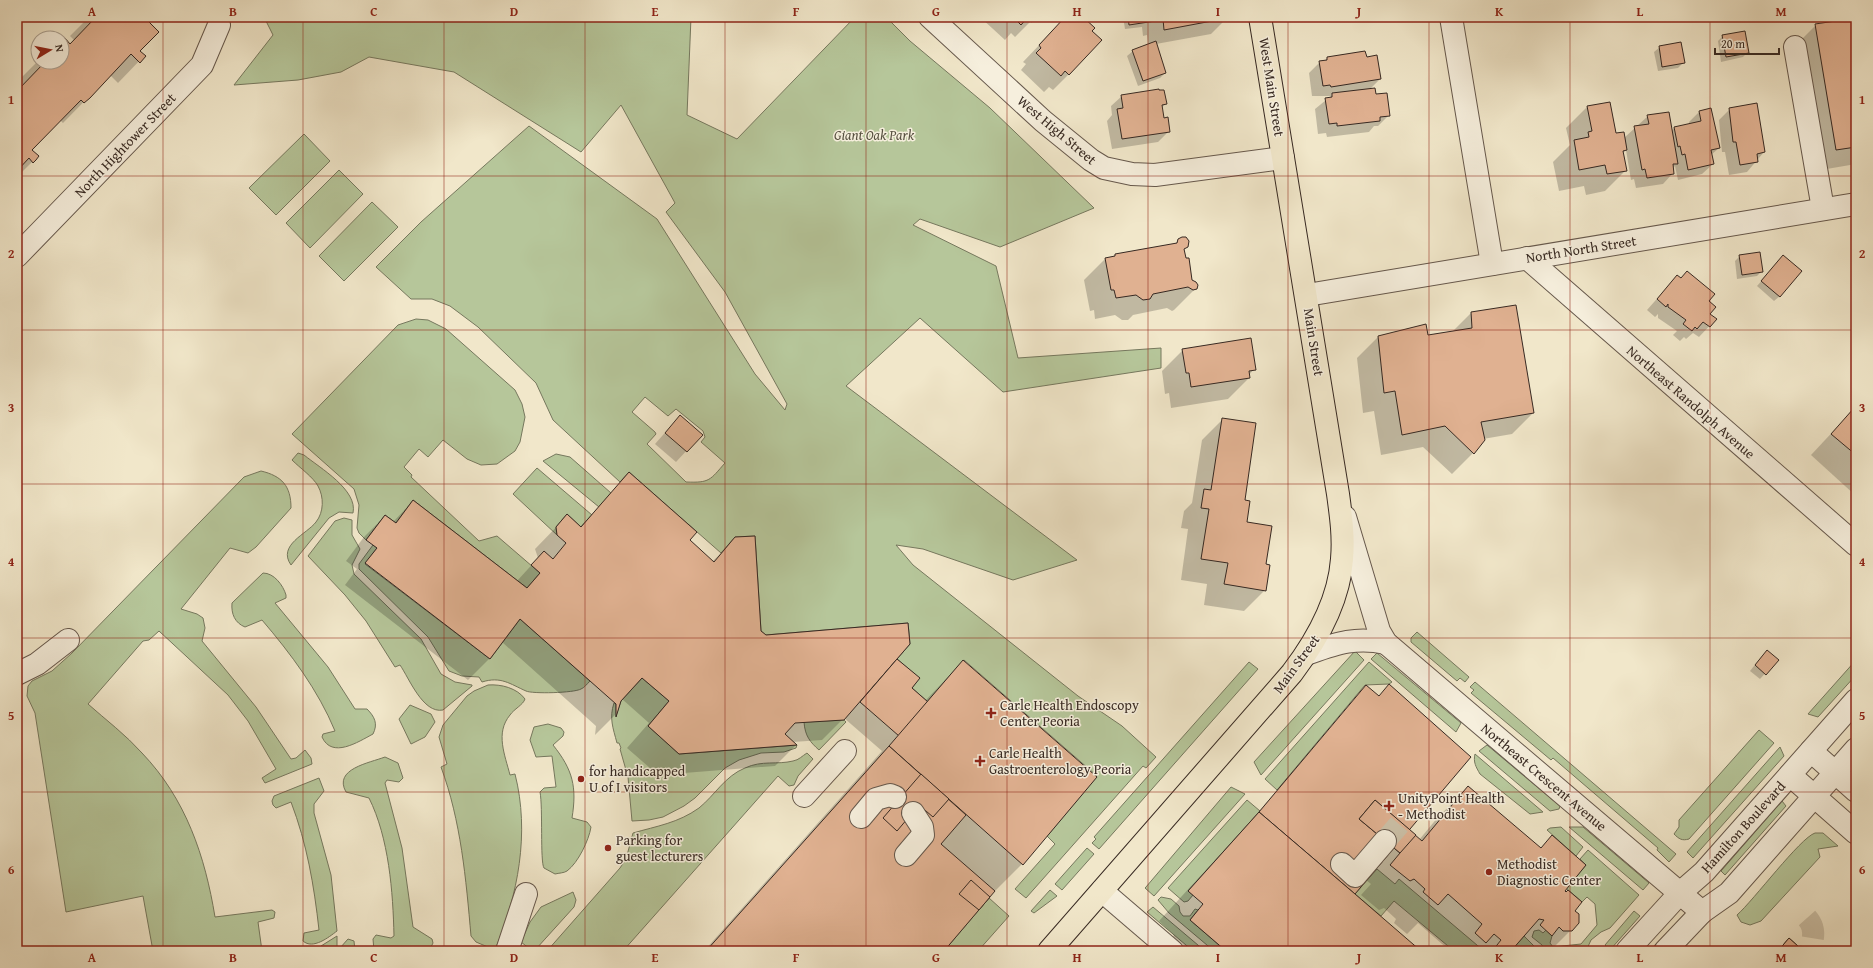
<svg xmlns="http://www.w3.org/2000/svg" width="1873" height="968" font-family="'Gentium Book Plus',serif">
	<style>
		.green { fill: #b6c69a; stroke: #76785e; fill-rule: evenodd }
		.shadow { fill: #0003 }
		.building { fill: #e0b191; stroke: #372922 }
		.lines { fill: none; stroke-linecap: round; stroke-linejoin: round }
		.minor-tunnel { stroke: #ccc1a8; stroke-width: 22; stroke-dasharray: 22 11; stroke-linecap: butt }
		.minor-casing { stroke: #66584c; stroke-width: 24 }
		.major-casing { stroke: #372922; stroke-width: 24 }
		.minor { stroke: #f6efdd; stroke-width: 22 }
		.major { stroke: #f1e7ca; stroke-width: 22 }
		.grid { fill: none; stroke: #8f2418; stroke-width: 1; stroke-opacity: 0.55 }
		.poi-dot { fill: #8f2418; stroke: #f6efdd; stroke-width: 1.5 }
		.labels { text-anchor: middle; stroke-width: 3; stroke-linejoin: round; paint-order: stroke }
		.street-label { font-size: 14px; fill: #372922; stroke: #f6efdd }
		.park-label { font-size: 14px; font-style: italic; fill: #575040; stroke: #f6efdd }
		.poi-label { font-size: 14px; fill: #372922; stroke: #f6efdd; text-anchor: start }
		.neatline { fill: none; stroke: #8f2418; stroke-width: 1.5 }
		.grid-label { font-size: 13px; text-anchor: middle; font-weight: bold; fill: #8f2418 }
	</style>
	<rect width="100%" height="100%" fill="#f1e7ca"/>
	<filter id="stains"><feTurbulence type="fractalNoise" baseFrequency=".005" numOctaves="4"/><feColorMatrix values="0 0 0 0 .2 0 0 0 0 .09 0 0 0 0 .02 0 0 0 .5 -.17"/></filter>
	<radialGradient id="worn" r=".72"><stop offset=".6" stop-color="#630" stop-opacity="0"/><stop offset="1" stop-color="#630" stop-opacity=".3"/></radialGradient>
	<g class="green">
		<path d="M264 17H691L687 115 737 139 855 17H886L910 41 990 108 1094 208 1000 247 920 219 913 225 996 266 1018 358 1161 348V368L1003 392 920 318 846 386 1077 560 1013 580 923 549 896 545 913 565 1078 696 1122 726 1156 757 1146 768 1143 766 1026 898 1015 889 1055 844 1047 836 1097 776 964 660 928 702 912 688 919 678 897 659 910 644 908 623 766 635 761 631 755 536 735 537 721 553 629 472 620 482 553 420 536 383 478 327 450 306 432 299H411L376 267 421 222 529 126 657 219 755 374 785 410 787 404 725 292 666 212 675 203 621 105 581 152 454 72 369 57 341 72 298 80 234 85 273 35ZM645 397 668 416 676 409 703 431 705 437 701 442 725 463C710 480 710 483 686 482L647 444 656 434 655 432 632 412Z"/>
		<path d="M304 134 330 161 276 215 249 188Z"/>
		<path d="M339 170 363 194 310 248 286 223Z"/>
		<path d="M372 202 398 227 344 281 319 256Z"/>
		<path d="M416 319 428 320 446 329 515 390 522 404 525 417 520 442 515 451 497 464 481 465 467 459 443 440 428 457 419 449 404 467 412 475 411 477 479 541 497 536 540 573 527 588 413 500 396 523 385 515 366 540 359 533 357 528 359 505 354 489 292 434 398 325Z"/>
		<path d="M298 453 304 455C320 468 358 490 353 513L339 512 329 518 291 565C277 545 307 534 316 522 324 512 324 497 318 486 313 477 300 468 292 460Z"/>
		<path d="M556 454 570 457 611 493 599 507 543 461Z"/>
		<path d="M537 468 592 515 581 527 567 514 556 527 557 535 513 494Z"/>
		<path d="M261 471C282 476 291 486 291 508L256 547 248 553 230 548 181 609 197 614 203 618 205 628 202 641 256 707 291 759 296 758 305 750 311 758 312 764 265 783 262 778 276 769 248 721 228 695 159 631 149 640 143 641 88 704C106 720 126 735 142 753 186 799 205 856 215 917L272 910 275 912 274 918 258 922 262 951H153L143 896 66 912 35 713 27 696 28 686 32 681 52 671 72 653 244 477Z"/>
		<path d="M344 518 352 520V535L360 549 352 565 354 574 421 639 441 674 455 682 472 685V686L443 710C423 714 409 678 400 665L395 667 366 621 345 595 308 556 335 521Z"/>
		<path d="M373 545 377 548 365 564 490 659 520 619 590 681C587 684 584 688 581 689 574 693 532 694 526 691 510 684 501 676 482 682L479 677 462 676 449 671 428 637 359 569V564Z"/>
		<path d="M263 573C274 573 283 585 286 595V598L275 603 328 667 355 709H367C375 717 378 724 373 734 358 742 332 759 322 737L323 734 335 731C318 690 291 654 262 620L245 627C235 623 231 614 232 603Z"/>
		<path d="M1417 632 1469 677 1465 682 1460 678 1457 681 1411 642V638Z"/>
		<path d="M1355 651 1364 660 1261 775 1254 762Z"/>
		<path d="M1377 653 1461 723 1456 732 1371 659Z"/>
		<path d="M1856 660V675L1818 717 1808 714Z"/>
		<path d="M1249 662 1258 669 1099 849 1092 843 1096 839 1094 837Z"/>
		<path d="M1369 662 1392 682 1389 684 1365 685 1277 790 1265 779Z"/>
		<path d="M642 678 669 701 648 726 679 754 797 745 796 748 784 752 761 753 739 760 725 768 695 798 684 806 663 817 649 820 632 821 628 777 620 749 621 748 619 743H617C613 728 609 718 614 703L616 704V716L621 701Z"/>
		<path d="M1475 682 1676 854 1669 862 1657 850 1658 848 1553 758 1551 760 1471 693 1474 690 1470 687Z"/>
		<path d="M488 685C501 684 517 688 525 699 523 705 514 709 510 715 495 733 505 755 510 775L515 774C530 833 518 895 495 950L476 942 471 936C466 879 461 821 441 767L447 764 439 737 443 725 467 696 474 691Z"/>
		<path d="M410 705 431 714 435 722 425 737 411 744 399 719Z"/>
		<path d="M844 720 846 722 819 750C810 742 805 736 804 722Z"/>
		<path d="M548 724 561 728 564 732 563 736 553 745C573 770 577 787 572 818L587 822 591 827C589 840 578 863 567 871 564 873 559 873 555 874L544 868C540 862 543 807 540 792L544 788 556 787 552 756 536 757 530 740 534 727Z"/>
		<path d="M1759 730 1774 743 1689 839C1682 841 1679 839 1674 834L1679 827V820Z"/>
		<path d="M1487 745 1560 806 1559 809 1550 811 1479 751Z"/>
		<path d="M1780 747 1784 756 1693 858 1687 852Z"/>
		<path d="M807 753 813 759 798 776 794 785 789 786 778 776 623 951H547L620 868 626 859 633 833C657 826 678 823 699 808 715 795 725 776 745 768 762 760 777 765 793 761 799 760 802 756 807 753Z"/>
		<path d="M1475 754 1543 812 1530 814 1480 774C1476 767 1473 762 1475 754Z"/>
		<path d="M385 757 398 763 403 778 399 782 387 780 385 783 402 848 413 927 432 939 433 943 429 951H374L373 939 376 935 391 938 394 936C393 892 389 838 369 798L346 792C333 769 369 763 385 757Z"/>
		<path d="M319 778 324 791 314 804V813L331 875 337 931C329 937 313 950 303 941L304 933 319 930C314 885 307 844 291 802L276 808 273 805 272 801 274 796Z"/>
		<path d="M1231 787 1245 794 1154 896 1145 888 1146 887Z"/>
		<path d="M1247 800 1260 811 1188 891 1193 895 1188 901 1184 902 1168 888Z"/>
		<path d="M1782 801 1786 806 1725 875 1721 871Z"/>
		<path d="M1561 827 1583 847 1576 856 1547 830 1550 828Z"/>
		<path d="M1569 827H1583L1649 883 1643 890Z"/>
		<path d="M1815 833H1823L1838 846 1818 849 1820 857 1761 921 1750 925 1741 922 1737 915C1754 900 1800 838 1815 833Z"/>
		<path d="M1087 848 1094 854 1062 890 1055 884Z"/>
		<path d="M1588 850 1639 895 1610 928 1601 932 1591 940 1586 951H1545L1542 945 1532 937 1534 931 1539 930 1543 933 1546 930 1552 936 1550 943 1553 947 1581 944 1597 925 1595 904 1587 897 1582 902 1566 888 1586 865 1580 859Z"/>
		<path d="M1377 869 1395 884 1399 879 1484 951H1454L1394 901 1381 916 1355 894Z"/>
		<path d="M1050 890 1057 896 1034 913 1031 911Z"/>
		<path d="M573 892 576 900 574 907 536 949H530L521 942 530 922 541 907Z"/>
		<path d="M1161 897 1171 899 1179 906 1180 912 1183 916H1190L1195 909 1198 910 1190 920 1226 951H1214L1169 913 1158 900Z"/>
		<path d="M989 898 1009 916 978 951H944Z"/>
		<path d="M1153 907 1205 951H1193L1147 912Z"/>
		<path d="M1634 911 1640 916 1610 950 1605 945Z"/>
		<path d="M337 936V947L340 948 348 939 354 941 355 951H322L321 946Z"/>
		<path d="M1524 936 1539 951H1519L1514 947Z"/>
	</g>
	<g class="shadow">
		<path d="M89 17H143L139 51 144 56 118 83 110 75 63 123 60 120 31 150 38 156 17 177V92L24 85 19 80 38 61 62 62V42L70 45 74 40 70 36Z"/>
		<path d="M980 17H1035L1015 37 1011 33 1005 40Z"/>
		<path d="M1066 17H1082L1069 74 1053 90 1049 87 1044 92 1021 70 1026 64 1023 62Z"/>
		<path d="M1123 17H1227V18L1211 34 1156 44 1165 73 1160 78 1138 86 1127 56 1133 51 1148 45 1147 35 1143 36 1142 27 1125 29Z"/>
		<path d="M1856 19V164L1815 171 1795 46 1816 25Z"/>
		<path d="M1723 36 1748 52 1743 57 1721 62 1718 41Z"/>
		<path d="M1660 47 1684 62 1678 68 1658 71 1654 52Z"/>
		<path d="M1327 58H1366L1380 79 1369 90 1389 115 1378 126H1374L1369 132 1327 137 1326 133 1318 134 1315 109 1331 96H1312L1309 73 1320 62H1324Z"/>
		<path d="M1122 96 1166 104 1161 108 1163 119 1169 131 1158 142 1112 149 1107 121 1112 115 1111 106Z"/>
		<path d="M1609 103 1615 134 1624 138 1648 116 1671 131 1674 128 1689 125V122L1699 112 1719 148 1711 155 1713 164 1702 174 1678 180 1675 166 1673 168V173L1663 184 1636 188 1634 179 1631 180 1626 150 1622 154 1626 170 1605 191 1586 195 1584 186 1559 191 1553 162 1570 145 1566 128 1587 107Z"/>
		<path d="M1730 109 1764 152 1747 172 1729 175 1725 152H1722L1719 120Z"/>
		<path d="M1179 240 1187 246 1183 250 1191 281 1196 288 1174 310 1172 311 1167 308 1133 315 1128 320H1122L1115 315 1095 319 1094 310 1090 311 1084 280 1105 259 1116 255 1174 245Z"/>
		<path d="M1740 256 1762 271 1757 276 1737 279 1735 261Z"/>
		<path d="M1778 262 1780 296 1774 301 1757 286Z"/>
		<path d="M1677 276 1708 301 1709 314 1716 319 1699 337 1693 333 1686 339 1684 337 1680 341 1673 335 1677 331 1658 318V314L1655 317 1647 310Z"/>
		<path d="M1471 313 1533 413 1512 434 1483 439 1473 453 1452 474 1423 447 1381 455 1374 411 1363 413 1357 358 1378 337H1427L1452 332Z"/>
		<path d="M1183 350 1254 369 1249 375V378L1228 399 1171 408 1169 393 1165 394 1162 371Z"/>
		<path d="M1854 409 1856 411V496L1811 455Z"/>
		<path d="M1223 419 1244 501 1246 523 1265 565V590L1244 611 1204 605 1207 584 1181 580 1188 529 1181 528 1184 511 1192 503 1202 440Z"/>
		<path d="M670 427 701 435 676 462 655 444Z"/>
		<path d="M629 474 688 541 712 562 736 538 760 632 765 636 896 659 918 678 911 688 925 701 963 661 1096 777 1022 864 992 894 942 951H704L882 751 844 718 822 740 793 742 796 745 775 766 658 775 627 748 649 723 622 699 615 715 595 735 596 726 502 642 489 659 468 680 345 585 357 569 346 561 364 537 385 516 393 522 413 501 517 581 538 558 535 549 567 516 580 527Z"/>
		<path d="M1762 656 1777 660 1760 679 1750 671Z"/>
		<path d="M1366 686 1408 830 1419 840 1438 817 1468 788 1540 849 1552 836 1563 891 1573 911 1571 930 1550 951H1514L1515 950 1512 949 1510 951H1450L1418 923 1407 934 1394 923 1396 919 1384 908 1379 910 1361 895 1371 884 1366 880 1354 894 1420 951H1162L1161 950 1174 935 1159 921 1248 824Z"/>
	</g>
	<g class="building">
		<path d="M93 17H144L159 32 140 51 146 56 140 63 131 54 90 98 84 103 81 100 32 150 39 156 36 160 33 163 29 158 17 171V91L44 63 43 62H62V41L65 38 70 44 94 19Z"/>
		<path d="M1013 17H1036L1032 22 1027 18 1021 25Z"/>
		<path d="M1065 17H1083L1095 28 1092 31 1102 40 1069 75 1065 71 1061 76 1036 53 1041 48 1039 45Z"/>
		<path d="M1128 17H1155V21L1129 25Z"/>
		<path d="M1158 17H1228V18L1164 30 1163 19 1159 20Z"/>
		<path d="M1856 18V147L1836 150 1815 24Z"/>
		<path d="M1745 31 1749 53 1726 57 1722 35Z"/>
		<path d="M1156 41 1166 73 1143 81 1132 50Z"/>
		<path d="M1681 42 1685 63 1662 67 1659 46Z"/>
		<path d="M1365 51 1367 57 1377 55 1381 79 1331 87 1330 85 1323 86 1319 61 1327 60V57Z"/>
		<path d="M1375 88 1376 94 1387 93 1390 116 1380 117V121L1337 126V123L1329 124 1325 98 1332 97V93Z"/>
		<path d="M1159 89V90H1164L1167 104 1162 105 1164 118 1168 117 1170 132 1122 139 1117 109 1123 108 1121 95Z"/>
		<path d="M1610 102 1616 133 1624 132 1627 150 1623 151 1627 171 1607 174 1605 165 1579 170 1574 140 1589 137 1588 132 1592 131 1587 106Z"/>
		<path d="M1757 103 1765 152 1757 154 1758 162 1740 165 1736 142H1733L1729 108Z"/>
		<path d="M1711 108 1720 148 1711 150 1714 164 1688 170 1685 154 1682 155 1680 146 1678 147 1674 127 1701 121 1699 111Z"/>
		<path d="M1669 112 1678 164H1673L1674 174 1647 178 1645 169 1642 170 1634 126 1649 124 1647 115Z"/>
		<path d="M1182 237H1186L1189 241 1188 247 1184 249 1186 258H1189L1192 280 1196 282 1198 285 1197 289 1193 290 1188 287 1153 294 1150 299 1143 300 1136 295 1116 298 1114 290H1111L1105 258 1115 256V254L1177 243 1178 239Z"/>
		<path d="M1760 252 1763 272 1742 275 1739 255Z"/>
		<path d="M1783 255 1802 271 1780 297 1761 281Z"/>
		<path d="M1687 271 1715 294 1709 301 1716 307 1710 314 1717 319 1710 327 1703 322 1697 329 1695 327 1692 331 1683 324 1686 320 1668 307V304L1666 307 1657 299 1677 275 1681 278Z"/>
		<path d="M1516 305 1534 413 1481 422 1485 440 1474 454 1445 426 1402 435 1395 391 1384 393 1378 336 1426 324 1428 335 1472 328 1471 312Z"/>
		<path d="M1251 338 1256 370 1249 371 1250 378 1191 387 1189 373H1186L1182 349Z"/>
		<path d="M1854 408 1856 410V455L1831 434Z"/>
		<path d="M680 415 703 435 687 452 665 433Z"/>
		<path d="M1222 418 1256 423 1245 500 1250 501 1247 522 1272 526 1266 564 1270 565 1266 591 1224 584 1228 563 1201 559 1209 509 1201 508 1204 489 1211 490Z"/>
		<path d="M629 472 697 532 690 540 714 562 735 537 755 536 761 631 766 635 908 623 910 644 844 720 795 723 785 734 797 745 679 754 648 726 669 701 642 678 621 701 616 717V704L520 619 490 659 365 563 377 548 366 540 385 515 396 523 413 500 527 588 540 573 531 565 544 551 553 559 566 543 557 535 556 527 567 514 581 527Z"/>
		<path d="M1767 650 1779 660 1766 675 1755 665Z"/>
		<path d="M897 659 920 678 912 688 928 702 899 736 860 702Z"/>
		<path d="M963 660 1097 777 1023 865 889 746Z"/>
		<path d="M1389 684 1471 757 1355 894 1259 812 1366 685 1379 696Z"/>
		<path d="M889 746 966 815 941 844 995 891 944 951H706Z"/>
		<path d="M921 774 949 799 933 817 919 805 897 831 883 818Z"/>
		<path d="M1468 786 1541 848 1552 835 1586 865 1565 891 1566 892 1568 890 1582 902 1575 911 1579 914V923L1572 931H1563L1559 927 1552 936 1540 925 1544 920 1539 919 1511 951H1494L1493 950 1501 940 1494 934 1486 943 1475 933 1482 924 1448 894 1438 905 1423 892 1425 889 1414 879 1410 881 1390 865 1400 853 1359 819 1375 800 1422 841Z"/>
		<path d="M1375 800 1416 835 1400 853 1359 819Z"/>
		<path d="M1259 812 1355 894 1421 951H1226L1190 920 1203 904 1188 891Z"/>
		<path d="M971 880 990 897 979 910 959 894Z"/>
		<path d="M1789 938 1799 947 1804 951H1778Z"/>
		<path d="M1789 938 1799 947 1795 951H1778Z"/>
	</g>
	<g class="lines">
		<g class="minor-tunnel">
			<path d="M1385 841 1404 819"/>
			<path d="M1807 918C1816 928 1814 939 1809 951"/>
		</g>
		<defs>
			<g id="minor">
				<path d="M930 17 1043 121 1091 160 1104 168 1132 174 1155 175 1283 158"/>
				<path d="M1451 17 1492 264"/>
				<path d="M1795 47 1823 209"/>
				<path d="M17 256 202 65 219 25"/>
				<path d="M1527 258 1856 545"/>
				<path d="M1307 295 1856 204"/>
				<path d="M1345 517 1379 631 1386 643 1702 912"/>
				<path d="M1306 654C1335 644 1355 636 1386 643"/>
				<path d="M17 674 37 664 68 640"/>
				<path d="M1811 751 1856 791"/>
				<path d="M1790 775 1856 833"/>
				<path d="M804 796 845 751"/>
				<path d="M861 817 876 799 890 795 895 797"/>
				<path d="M906 855 923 835 922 827 913 813"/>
				<path d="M1342 864 1355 876 1385 841"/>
				<path d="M1102 891 1172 951"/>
				<path d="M507 951 526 894"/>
				<path d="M1627 951 1680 893 1704 872 1856 700"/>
				<path d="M1665 951 1702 912 1729 893 1856 749"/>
			</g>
			<path id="major" d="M1049 951 1292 673C1317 640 1339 601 1342 559 1344 537 1341 516 1338 494L1260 17"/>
		</defs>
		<use href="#minor" class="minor-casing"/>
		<use href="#major" class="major-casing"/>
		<use href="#minor" class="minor"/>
		<use href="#major" class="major"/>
	</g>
	<path class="grid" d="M163 17V951M303 17V951M444 17V951M585 17V951M725 17V951M866 17V951M1007 17V951M1148 17V951M1288 17V951M1429 17V951M1570 17V951M1710 17V951M17 176H1856M17 330H1856M17 484H1856M17 638H1856M17 792H1856"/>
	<g class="poi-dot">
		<path d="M989 707h4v4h4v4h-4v4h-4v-4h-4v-4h4z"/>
		<path d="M978 755h4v4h4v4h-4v4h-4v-4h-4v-4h4z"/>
		<circle cx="581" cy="779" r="4"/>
		<path d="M1387 800h4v4h4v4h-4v4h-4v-4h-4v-4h4z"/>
		<circle cx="608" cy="848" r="4"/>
		<circle cx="1489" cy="872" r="4"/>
	</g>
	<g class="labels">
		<g class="street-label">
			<text transform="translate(1272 87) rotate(81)" y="5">West Main Street</text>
			<text transform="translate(1057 130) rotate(40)" y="5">West High Street</text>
			<text transform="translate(125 145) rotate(-46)" y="5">North Hightower Street</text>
			<text transform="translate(1581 249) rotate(-9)" y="5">North North Street</text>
			<text transform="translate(1314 342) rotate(81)" y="5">Main Street</text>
			<text transform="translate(1691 402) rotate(41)" y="5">Northeast Randolph Avenue</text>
			<text transform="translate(1296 664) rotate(-54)" y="5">Main Street</text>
			<text transform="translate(1544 777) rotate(40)" y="5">Northeast Crescent Avenue</text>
			<text transform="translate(1743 827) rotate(-48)" y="5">Hamilton Boulevard</text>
		</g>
		<g class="park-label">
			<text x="874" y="140">Giant Oak Park</text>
		</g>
		<g class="poi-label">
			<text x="1000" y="710">Carle Health Endoscopy<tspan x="1000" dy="16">Center Peoria</tspan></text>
			<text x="989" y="758">Carle Health<tspan x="989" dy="16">Gastroenterology Peoria</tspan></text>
			<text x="589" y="776">for handicapped<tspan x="589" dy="16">U of I visitors</tspan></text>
			<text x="1398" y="803">UnityPoint Health<tspan x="1398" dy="16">- Methodist</tspan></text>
			<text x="616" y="845">Parking for<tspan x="616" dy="16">guest lecturers</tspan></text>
			<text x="1497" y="869">Methodist<tspan x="1497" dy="16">Diagnostic Center</tspan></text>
		</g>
	</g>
	<rect width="1873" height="968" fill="none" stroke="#f1e7ca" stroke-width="44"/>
	<g transform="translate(50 50) rotate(80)"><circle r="19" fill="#f6efdd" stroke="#aaa092"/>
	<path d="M0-3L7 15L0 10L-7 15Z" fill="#8f2418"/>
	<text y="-6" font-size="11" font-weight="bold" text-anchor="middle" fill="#372922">N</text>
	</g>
	<path d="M1715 48v6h64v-6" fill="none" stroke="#372922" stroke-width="2"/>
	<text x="1721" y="48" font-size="12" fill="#372922" stroke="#f6efdd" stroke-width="3" paint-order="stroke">20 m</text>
	<rect x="22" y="22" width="1829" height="924" class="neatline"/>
	<g class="grid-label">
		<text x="92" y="16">A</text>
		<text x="233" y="16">B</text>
		<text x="374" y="16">C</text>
		<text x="514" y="16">D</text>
		<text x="655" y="16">E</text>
		<text x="796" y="16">F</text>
		<text x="936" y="16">G</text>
		<text x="1077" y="16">H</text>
		<text x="1218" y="16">I</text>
		<text x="1359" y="16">J</text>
		<text x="1499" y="16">K</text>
		<text x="1640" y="16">L</text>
		<text x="1781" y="16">M</text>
		<text x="11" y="104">1</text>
		<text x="1862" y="104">1</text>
		<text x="11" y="258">2</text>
		<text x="1862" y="258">2</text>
		<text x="11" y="412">3</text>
		<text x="1862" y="412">3</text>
		<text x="11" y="566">4</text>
		<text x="1862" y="566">4</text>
		<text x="11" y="720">5</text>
		<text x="1862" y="720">5</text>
		<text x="11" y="874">6</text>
		<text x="1862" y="874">6</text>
		<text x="92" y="962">A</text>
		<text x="233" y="962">B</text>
		<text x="374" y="962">C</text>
		<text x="514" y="962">D</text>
		<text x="655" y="962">E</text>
		<text x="796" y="962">F</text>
		<text x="936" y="962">G</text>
		<text x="1077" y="962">H</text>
		<text x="1218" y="962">I</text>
		<text x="1359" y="962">J</text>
		<text x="1499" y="962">K</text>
		<text x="1640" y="962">L</text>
		<text x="1781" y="962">M</text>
	</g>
	<rect width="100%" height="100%" filter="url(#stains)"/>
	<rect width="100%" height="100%" fill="url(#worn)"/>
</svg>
